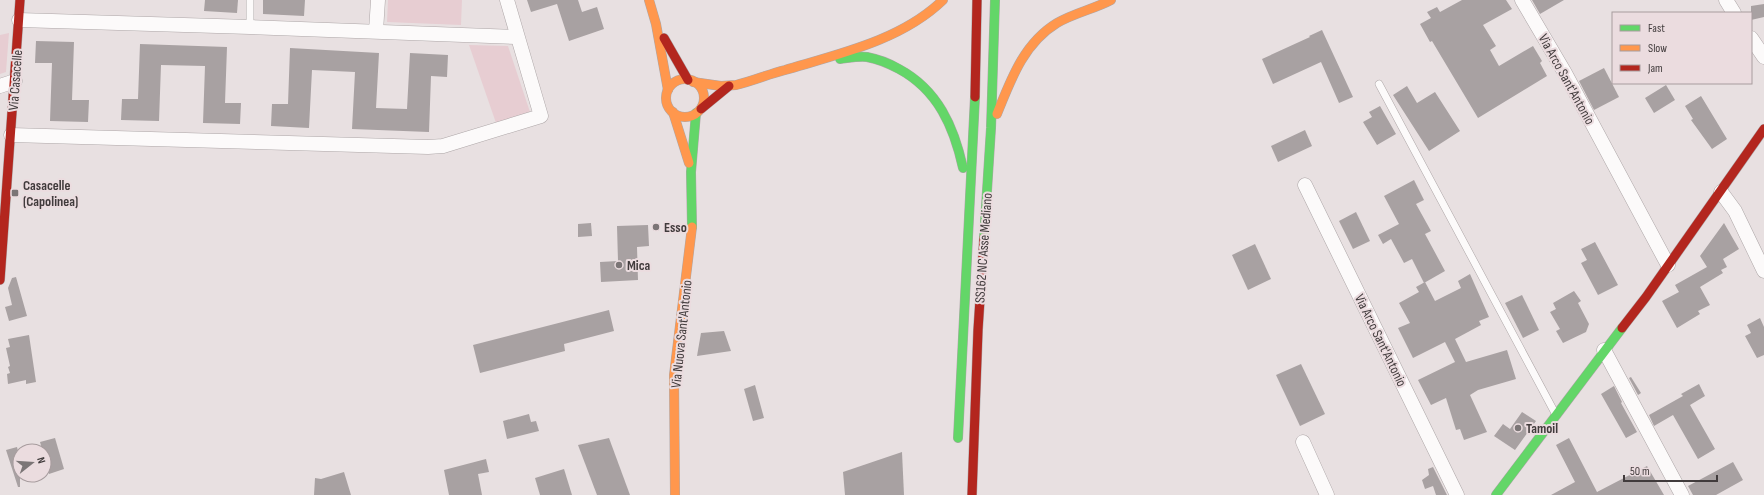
<svg xmlns="http://www.w3.org/2000/svg" width="1764" height="495" font-family="'Sofia Sans Condensed',sans-serif">
	<style>
		.green { fill: #e7cdd2 }
		.building { fill: #a8a1a2 }
		.lines { fill: none; stroke-linecap: round; stroke-linejoin: round }
		.lane-casing { stroke: #ada6a7; stroke-width: 8 }
		.street-casing { stroke: #ada6a7; stroke-width: 15 }
		.fast-casing { stroke: #ada6a7; stroke-width: 10 }
		.slow-casing { stroke: #ada6a7; stroke-width: 10 }
		.jam-casing { stroke: #ada6a7; stroke-width: 10 }
		.lane { stroke: #fcfafa; stroke-width: 7 }
		.street { stroke: #fcfafa; stroke-width: 14 }
		.fast { stroke: #63d668; stroke-width: 9 }
		.slow { stroke: #ff974d; stroke-width: 9 }
		.jam { stroke: #b3261e; stroke-width: 9 }
		.poi-dot { fill: #7b7576; stroke: #ebdcdf; stroke-width: 1.5 }
		.labels { text-anchor: middle; stroke-width: 4; stroke-linejoin: round; paint-order: stroke }
		.street-label { font-size: 14px; fill: #413b3c; stroke: #ebdcdf }
		.poi-label { font-size: 14px; font-weight: bold; fill: #413b3c; stroke: #ebdcdf; text-anchor: start }
	</style>
	<rect width="100%" height="100%" fill="#e8e0e1"/>
	<g class="green">
		<path d="M388 0H462L461 25 387 22Z"/>
		<path d="M9 33 6 72 0 74V35Z"/>
		<path d="M469 45 508 46 530 112 496 123Z"/>
	</g>
	<g class="building">
		<path d="M205 0H238L237 13 204 11Z"/>
		<path d="M263 0H305L304 16 263 14Z"/>
		<path d="M527 0H578L582 12 597 7 604 29 569 41 557 4 531 12Z"/>
		<path d="M1462 0H1506L1512 9 1483 25 1496 46 1490 50 1499 66 1533 46 1542 61 1540 63 1547 76 1478 118 1432 41 1430 42 1420 24 1431 18 1427 12 1437 7 1440 12Z"/>
		<path d="M1532 0H1564L1540 14Z"/>
		<path d="M1764 4V17L1751 20V6Z"/>
		<path d="M1322 30 1353 97 1339 103 1321 62 1273 84 1262 59 1310 37 1309 36Z"/>
		<path d="M36 41 74 42 72 100H89L88 122 50 121 52 63H35Z"/>
		<path d="M140 44 227 47 225 103H241L240 124 203 123 205 66 161 65 159 121 121 120 122 99H138Z"/>
		<path d="M290 48 379 53 376 108 407 109 410 53 448 55 447 77 431 76 429 132 352 129 355 72 312 70 309 128 271 126 272 104H288Z"/>
		<path d="M1604 68 1619 97 1594 110 1579 81Z"/>
		<path d="M1666 85 1675 100 1654 113 1645 98Z"/>
		<path d="M1407 86 1417 103 1435 92 1460 131 1429 151 1393 95Z"/>
		<path d="M1701 96 1727 139 1712 149 1691 120 1693 119 1685 106Z"/>
		<path d="M1380 106 1396 134 1377 145 1363 122 1372 117 1369 112Z"/>
		<path d="M1305 130 1312 146 1278 162 1271 146Z"/>
		<path d="M1414 180 1424 200 1416 204 1431 231 1425 234 1445 271 1424 283 1412 259 1404 263 1391 239 1383 244 1378 235 1399 224 1384 196Z"/>
		<path d="M1356 212 1370 241 1353 249 1339 221Z"/>
		<path d="M591 223 592 236 578 237V224Z"/>
		<path d="M1724 223 1739 249 1723 259 1727 267 1721 270 1723 273 1700 287 1710 305 1698 311 1700 314 1677 328 1662 301 1679 292 1675 285 1707 267 1700 256Z"/>
		<path d="M648 225 649 246 637 247 638 280 601 282 600 262 618 261 617 226Z"/>
		<path d="M1595 242 1618 285 1598 295 1581 263 1587 260 1581 249Z"/>
		<path d="M1255 244 1271 279 1248 290 1232 255Z"/>
		<path d="M1470 274 1489 317 1479 321 1481 325 1455 339 1466 362 1507 350 1516 379 1478 390 1470 395 1487 432 1464 440 1460 429 1456 430 1446 398 1431 405 1418 380 1455 362 1445 342 1413 358 1398 328 1410 323 1399 303 1419 292 1416 287 1425 282 1435 301 1461 288 1458 281Z"/>
		<path d="M16 277 27 316 9 321 5 307 12 305 8 288 12 278Z"/>
		<path d="M1574 291 1581 301 1578 303 1589 324 1586 332 1563 343 1556 331 1560 329 1550 312 1556 309 1553 303Z"/>
		<path d="M1522 295 1539 330 1523 338 1505 303Z"/>
		<path d="M609 310 614 331 564 344 565 351 480 373 473 345Z"/>
		<path d="M1760 318 1764 327V355L1757 358 1745 336 1751 333 1747 325Z"/>
		<path d="M724 331 731 351 697 356 701 333Z"/>
		<path d="M29 335 36 382 26 384V380L8 384 7 374 10 373 8 367 10 366 6 348 10 347 8 339Z"/>
		<path d="M1301 364 1325 414 1300 426 1276 375Z"/>
		<path d="M1631 377 1641 393 1638 395 1629 378Z"/>
		<path d="M1699 384 1705 396 1690 405 1715 449 1698 459 1673 415 1654 426 1649 415 1683 396 1681 394Z"/>
		<path d="M755 385 764 418 753 421 744 389Z"/>
		<path d="M1614 386 1622 402 1621 403 1637 432 1626 438 1601 394Z"/>
		<path d="M1522 412 1536 421 1515 450 1494 436 1503 424 1510 429Z"/>
		<path d="M529 414 531 422 536 421 539 431 507 439 503 421Z"/>
		<path d="M55 438 64 469 49 474 40 442Z"/>
		<path d="M609 438 630 495H597L578 445Z"/>
		<path d="M1569 438 1597 492 1647 466 1664 495H1551L1575 482 1556 445Z"/>
		<path d="M17 447 18 451 20 450V487H18L6 450Z"/>
		<path d="M902 452 904 495H845L843 472Z"/>
		<path d="M486 459 489 472 478 474 482 495H449L444 470Z"/>
		<path d="M1733 462 1743 480 1716 495H1693L1688 486Z"/>
		<path d="M1433 467 1447 495H1436L1433 486 1425 489 1422 480 1429 475 1428 469Z"/>
		<path d="M564 469 572 495H540L535 478Z"/>
		<path d="M344 472 351 495H314L315 478 321 479Z"/>
	</g>
	<g class="lines">
		<defs>
			<g id="lane">
				<path d="M250 27V0"/>
				<path d="M1379 84 1555 413"/>
			</g>
			<g id="street">
				<path d="M1522 0 1565 73 1668 265"/>
				<path d="M1726 0 1734 13"/>
				<path d="M19 20 250 27 517 37"/>
				<path d="M376 31 378 0"/>
				<path d="M1751 38 1764 57"/>
				<path d="M0 86 15 81"/>
				<path d="M11 135 428 147 443 146 541 116 507 0"/>
				<path d="M1305 185 1457 495"/>
				<path d="M1721 192 1735 211 1764 271"/>
				<path d="M1604 350 1682 495"/>
				<path d="M1303 442 1327 495"/>
			</g>
			<g id="fast">
				<path d="M840 59C849 58 858 56 867 57 878 59 890 64 899 69 938 90 954 127 963 168"/>
				<path d="M692 227 691 172 696 113"/>
				<path d="M984 238 991 128 995 0"/>
				<path d="M958 438 975 97"/>
				<path d="M1496 495 1622 328"/>
			</g>
			<g id="slow">
				<path d="M649 0 656 24 668 90"/>
				<circle cx="685" cy="98" r="19"/>
				<path d="M693 82 721 86 736 85C753 81 769 74 785 70 839 54 902 40 943 0"/>
				<path d="M673 112 689 163"/>
				<path d="M997 114C1011 79 1024 43 1057 23 1074 13 1094 9 1111 0"/>
				<path d="M675 495 674 375 692 227"/>
			</g>
			<g id="jam">
				<path d="M664 38 688 80"/>
				<path d="M975 97 977 0"/>
				<path d="M701 109 729 86"/>
				<path d="M0 280 20 0"/>
				<path d="M1622 328 1646 297 1764 129"/>
				<path d="M972 495 978 330 984 238"/>
			</g>
		</defs>
		<use href="#lane" class="lane-casing"/>
		<use href="#street" class="street-casing"/>
		<use href="#fast" class="fast-casing"/>
		<use href="#slow" class="slow-casing"/>
		<use href="#jam" class="jam-casing"/>
		<use href="#lane" class="lane"/>
		<use href="#street" class="street"/>
		<use href="#fast" class="fast"/>
		<use href="#slow" class="slow"/>
		<use href="#jam" class="jam"/>
	</g>
	<g class="poi-dot">
		<rect x="11" y="189" width="8" height="8" rx="2"/>
		<circle cx="656" cy="227" r="4"/>
		<circle cx="619" cy="265" r="4"/>
		<circle cx="1518" cy="428" r="4"/>
	</g>
	<g class="labels">
		<g class="street-label">
			<text transform="translate(1567 79) rotate(61)" y="5">Via Arco Sant'Antonio</text>
			<text transform="translate(15 80) rotate(-86)" y="5">Via Casacelle</text>
			<text transform="translate(983 248) rotate(-86)" y="5">SS162 NC Asse Mediano</text>
			<text transform="translate(681 334) rotate(-84)" y="5">Via Nuova Sant'Antonio</text>
			<text transform="translate(1381 340) rotate(64)" y="5">Via Arco Sant'Antonio</text>
		</g>
		<g class="poi-label">
			<text x="23" y="190">Casacelle<tspan x="23" dy="16">(Capolinea)</tspan></text>
			<text x="664" y="232">Esso</text>
			<text x="627" y="270">Mica</text>
			<text x="1526" y="433">Tamoil</text>
		</g>
	</g>
	<rect x="1612" y="12" width="140" height="72" fill="#ebdcdf" stroke="#a79c9e"/>
	<rect x="1620" y="25" width="20" height="6" fill="#63d668" stroke="#a79c9e"/>
	<text x="1648" y="32" font-size="12" fill="#413b3c">Fast</text>
	<rect x="1620" y="45" width="20" height="6" fill="#ff974d" stroke="#a79c9e"/>
	<text x="1648" y="52" font-size="12" fill="#413b3c">Slow</text>
	<rect x="1620" y="65" width="20" height="6" fill="#b3261e" stroke="#a79c9e"/>
	<text x="1648" y="72" font-size="12" fill="#413b3c">Jam</text>
	<g transform="translate(32 463) rotate(73)"><circle r="19" fill="#ebdcdf" stroke="#a79c9e"/>
	<path d="M0-3L7 15L0 10L-7 15Z" fill="#7b7576"/>
	<text y="-6" font-size="11" font-weight="bold" text-anchor="middle" fill="#413b3c">N</text>
	</g>
	<path d="M1624 475v6h93v-6" fill="none" stroke="#413b3c" stroke-width="2"/>
	<text x="1630" y="475" font-size="12" fill="#413b3c" stroke="#ebdcdf" stroke-width="3" paint-order="stroke">50 m</text>
</svg>
